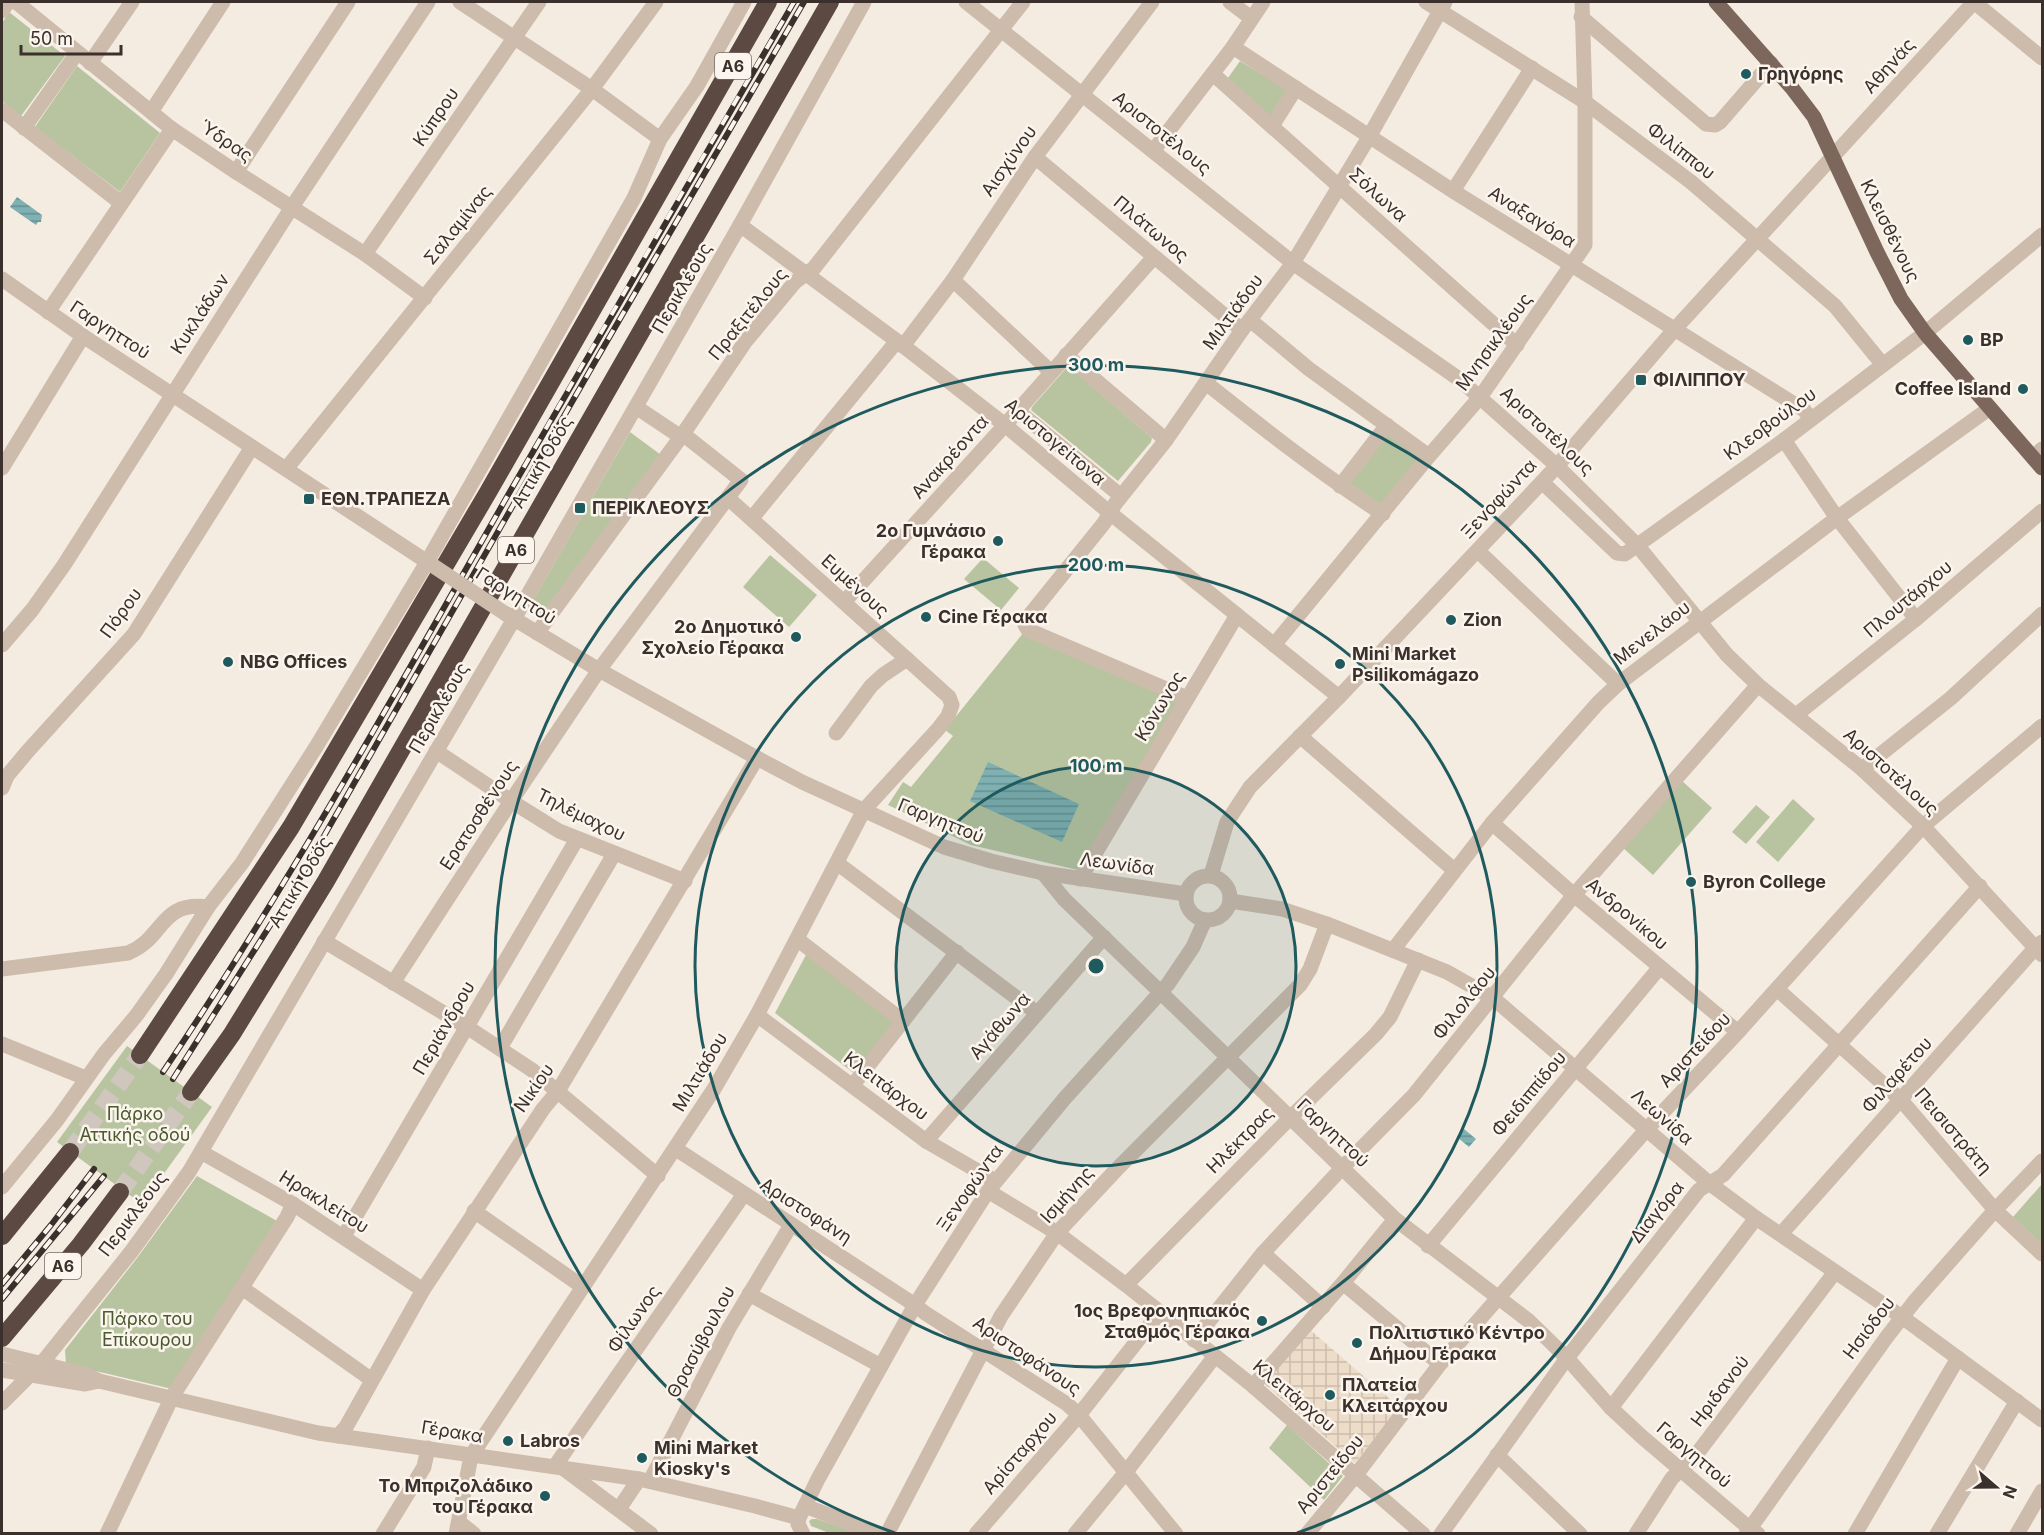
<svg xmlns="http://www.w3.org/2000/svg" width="2044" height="1535" font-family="Inter,sans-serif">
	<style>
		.green { fill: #b8c4a0 }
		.plaza { fill: url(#plaza-grid) }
		.water { fill: url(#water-rules) }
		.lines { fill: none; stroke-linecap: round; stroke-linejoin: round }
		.highway-tunnel { stroke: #cfc6bd; stroke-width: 18; stroke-dasharray: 18 9; stroke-linecap: butt }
		.minor { stroke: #cdbbac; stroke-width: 15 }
		.major { stroke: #7d675c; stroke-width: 15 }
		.highway { stroke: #5c4a42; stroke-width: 18 }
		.rail-casing { stroke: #3b302b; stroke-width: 6 }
		.rail { stroke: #fbf5ee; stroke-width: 4; stroke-dasharray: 11; stroke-linecap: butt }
		.minor-bridge { stroke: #cdbbac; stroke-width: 15 }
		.ring { fill: none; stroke: #1f5a5e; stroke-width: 3 }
		.poi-dot { fill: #1f5a5e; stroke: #fbf5ee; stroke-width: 2 }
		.labels { text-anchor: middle; stroke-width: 5; stroke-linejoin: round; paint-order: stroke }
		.shield { fill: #fbf5ee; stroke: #756b66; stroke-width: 1.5 }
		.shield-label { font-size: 16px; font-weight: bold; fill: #3b302b }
		.street-label { font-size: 18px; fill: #3b302b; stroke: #fbf5ee }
		.poi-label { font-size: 18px; font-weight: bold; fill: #3b302b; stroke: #fbf5ee; text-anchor: start }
		.park-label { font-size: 18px; fill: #4a5a2e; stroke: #fbf5ee }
		.centre { fill: #1f5a5e; stroke: #fbf5ee; stroke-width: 3 }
		.ring-label { font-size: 18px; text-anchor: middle; font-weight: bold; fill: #1f5a5e; stroke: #fbf5ee; stroke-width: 5; stroke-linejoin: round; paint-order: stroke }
	</style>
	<defs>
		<pattern id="plaza-grid" width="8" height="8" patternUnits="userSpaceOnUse" patternTransform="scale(1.5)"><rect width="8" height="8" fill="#ecdcc8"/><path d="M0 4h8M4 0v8" fill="none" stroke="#cbbdac"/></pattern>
		<pattern id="water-rules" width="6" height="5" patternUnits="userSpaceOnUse" patternTransform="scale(1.5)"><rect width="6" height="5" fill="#7fb0b2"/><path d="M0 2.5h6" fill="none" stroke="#699091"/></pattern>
	</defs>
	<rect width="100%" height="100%" fill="#f4ebe1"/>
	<g class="green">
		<path d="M9 12 65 56 21 116 2 101V23Z"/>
		<path d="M1240 61 1290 92 1272 119 1228 78Z"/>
		<path d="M77 66 160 133 120 192 35 127Z"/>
		<path d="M1068 366 1152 438 1151 442 1118 481 1031 410 1032 407Z"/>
		<path d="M630 432 661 455 539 618 529 612 531 604Z"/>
		<path d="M1388 433 1420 458 1381 505 1349 483Z"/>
		<path d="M770 555 817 595 789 627 743 587Z"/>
		<path d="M983 558 1019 588 1001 610 964 579Z"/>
		<path d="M1024 632 1182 699 1082 871 971 845 888 805 903 782 911 787 953 736 945 730Z"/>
		<path d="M1682 781 1712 808 1653 875 1622 847Z"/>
		<path d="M1793 799 1815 819 1778 862 1756 842Z"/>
		<path d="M1756 805 1770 817 1746 844 1732 832Z"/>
		<path d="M806 955 894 1022 855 1074 775 1013Z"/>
		<path d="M127 1046 212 1107 142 1204 57 1142Z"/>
		<path d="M197 1176 277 1221 172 1389 66 1364 65 1350 137 1258Z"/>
		<path d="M2042 1184V1244L2013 1217Z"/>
		<path d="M1287 1425 1343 1476 1324 1500 1269 1448Z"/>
		<path d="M812 1519H817L858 1533H829L811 1526 809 1521Z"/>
	</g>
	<path class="plaza" d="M1308 1328 1399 1407 1355 1463 1262 1382Z"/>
	<g class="water">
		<path d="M17 197 42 215 41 222H38L36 225 10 207Z"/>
		<path d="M988 762 1079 804 1062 842 970 801Z"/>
		<path d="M1464 1129 1476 1139 1469 1147 1457 1137Z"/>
	</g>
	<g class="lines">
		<g class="highway-tunnel">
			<path d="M70 1152 140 1055"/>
			<path d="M120 1192 191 1092"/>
		</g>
		<g class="minor">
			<path d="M16 2 172 129 236 172 365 254 425 298"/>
			<path d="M460 2 592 89 660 139"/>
			<path d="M966 2 1293 263 1459 379 1557 466 1637 545 1727 655 1758 685 1862 769 1923 826 2042 955"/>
			<path d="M1230 2 1251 18"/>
			<path d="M1426 2 1585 102 1691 182 1835 306 1883 365"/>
			<path d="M1974 2 2042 58"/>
			<path d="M2 11 8 2"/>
			<path d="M1581 17 1706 124 1715 125 1720 122 1771 63"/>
			<path d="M1233 47 1453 191 1804 410 1811 419"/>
			<path d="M90 63 132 2"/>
			<path d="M1213 74 1517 345"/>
			<path d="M2 110 121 203"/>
			<path d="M151 112 223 2"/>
			<path d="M1272 126 1296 88"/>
			<path d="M24 128 77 53"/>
			<path d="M1153 151 1233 47 1263 2"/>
			<path d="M1035 157 1242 330"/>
			<path d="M236 172 348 2"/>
			<path d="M1453 191 1532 68"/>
			<path d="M740 225 897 341 1005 425 1110 513 1339 697"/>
			<path d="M365 254 539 2"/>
			<path d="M2 279 83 336 432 565"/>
			<path d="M953 280 1051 372"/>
			<path d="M48 312 172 129"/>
			<path d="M1250 320 1309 369 1429 456"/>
			<path d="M903 346 953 280 1035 157 1152 2"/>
			<path d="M1066 355 1166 440"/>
			<path d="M1206 383C1264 429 1321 474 1383 514"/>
			<path d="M636 407 681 437"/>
			<path d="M1018 411 1121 496"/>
			<path d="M1784 440 1837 518 1916 619"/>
			<path d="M2033 457 2042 449"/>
			<path d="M2 468 83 336"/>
			<path d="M286 469 592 89 656 2"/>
			<path d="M1542 482 1617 553 1625 554 1784 440 1925 333 2042 235"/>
			<path d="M1340 486 1387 425"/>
			<path d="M752 518 897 341"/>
			<path d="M1478 551 1618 684"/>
			<path d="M844 602 1005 425 1154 257"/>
			<path d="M506 614 599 670 757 758 802 782 944 847 991 861 1043 873 1186 894"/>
			<path d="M537 633 683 434 745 342 795 282 814 268 1023 2"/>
			<path d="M2 645 32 610 64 565 292 207 428 2"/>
			<path d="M1274 645 1429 456 1481 396 1585 245V102L1582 2"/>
			<path d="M1187 698 1028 630 1025 625 1029 616 1104 523 1115 504 1166 440 1242 330 1293 263 1369 137 1445 2"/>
			<path d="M1796 715 1916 619 2042 511"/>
			<path d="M836 733 871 686 883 675 907 659"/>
			<path d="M1300 736 1454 870"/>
			<path d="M436 751 511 801 559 831 685 881"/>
			<path d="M1862 769 1951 698 2042 614"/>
			<path d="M2 788 7 776 27 752 134 634 252 447"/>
			<path d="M1492 823 1574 895 1738 1032"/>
			<path d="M837 863 1037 1013"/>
			<path d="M1043 873 1064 899 1395 1219 1529 1321 1567 1358 1611 1408 1641 1436 1749 1528 1758 1534"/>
			<path d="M1211 875 1227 822 1250 787 1339 697 1557 466 1674 330 1974 2"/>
			<circle cx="1208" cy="898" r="22"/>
			<path d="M1080 879 1237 615"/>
			<path d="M1230 901 1282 909 1327 924 1447 972 1493 998 1709 1183 1756 1218 1902 1317 2042 1420"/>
			<path d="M797 939 903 1021"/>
			<path d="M324 941 467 1027 532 1070 658 1176"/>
			<path d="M1393 950 1492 823 1598 703 1618 684 1837 518 1990 408"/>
			<path d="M2 969 128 953C165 938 159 901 208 907"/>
			<path d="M393 983 511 801 599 670 741 480 683 434"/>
			<path d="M1777 989 1901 1100 1995 1210 2042 1254"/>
			<path d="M757 1015 926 1141 995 1181"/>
			<path d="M2 1044 83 1077 85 1080"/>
			<path d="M500 1048 614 854"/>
			<path d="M853 1085 957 952"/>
			<path d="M926 1141 1104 937"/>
			<path d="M676 1149 915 1305 925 1313 1067 1404 1079 1415 1176 1534"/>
			<path d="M201 1152 293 1204 423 1290"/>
			<path d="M2 1187 57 1120 104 1054 136 1016 166 974 208 907 242 863 316 747 427 562 634 198 660 139 697 86 744 2"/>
			<path d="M988 1191 1057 1233 1126 1285 1253 1386 1423 1534"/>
			<path d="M474 1211 583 1287"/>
			<path d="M1781 1234 2036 947 2042 942"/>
			<path d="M344 1236 577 839"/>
			<path d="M1428 1246 1660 967"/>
			<path d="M1263 1253 1323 1307"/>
			<path d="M1343 1283 1440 1364"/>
			<path d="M1126 1285 1289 1119 1376 1034 1390 1017 1418 960"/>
			<path d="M242 1288 372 1380"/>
			<path d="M749 1294 881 1366"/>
			<path d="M1194 1340 1263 1253 1342 1168 1414 1095 1574 895 1758 685"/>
			<path d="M2 1354 88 1375 99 1381 318 1433 639 1479 755 1506 799 1518"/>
			<path d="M2 1370 85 1384 99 1381"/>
			<path d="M1253 1386 1343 1283 1395 1219"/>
			<path d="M2 1403 42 1363 131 1252 189 1172 514 619 740 225 864 2"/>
			<path d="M1611 1408 1756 1218"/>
			<path d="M338 1436 346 1427 423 1290 543 1109 558 1091 757 758"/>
			<path d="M1497 1455 1580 1534"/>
			<path d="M555 1466 744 1194"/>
			<path d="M564 1469 651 1534"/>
			<path d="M650 1481 729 1328 791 1225"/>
			<path d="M805 1506 878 1534"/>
			<path d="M619 1509 639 1479"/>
			<path d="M459 1522 474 1534"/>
			<path d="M107 1534 172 1397 287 1217 293 1204"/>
			<path d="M383 1534 424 1467 428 1448"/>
			<path d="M456 1534 471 1456 714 1089 757 1015 864 810 938 729 948 716 952 705 949 697 728 498"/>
			<path d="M803 1534 798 1524 799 1518 818 1479 915 1305 988 1191 1065 1098 1168 984 1193 947 1205 920"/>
			<path d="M887 1534 1001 1316 1057 1233 1116 1170 1300 985 1310 969 1327 924"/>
			<path d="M976 1534 1079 1415 1160 1312"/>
			<path d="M1075 1534 1126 1472 1215 1356"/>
			<path d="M1307 1534 1356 1475 1440 1364 1647 1129 1738 1032 1923 826 2042 726"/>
			<path d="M1441 1534 1567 1358 1699 1190 1723 1175 1980 886"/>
			<path d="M1636 1534 1672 1478 1693 1459 1835 1272"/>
			<path d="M1746 1534 1886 1338 1914 1302 1995 1210 2042 1161"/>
			<path d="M1855 1534 1958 1358"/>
			<path d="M1937 1534 2017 1401"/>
			<path d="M2017 1534 2042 1491"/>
		</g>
		<path class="major" d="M1716 2 1792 88 1814 117 1877 252 1901 299 1925 333 2042 468"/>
		<g class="highway">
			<path d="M140 1055 291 827 487 494 768 2"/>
			<path d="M191 1092 232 1034 326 881 830 2"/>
			<path d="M2 1236 70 1152"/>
			<path d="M2 1338 81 1244 120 1192"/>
		</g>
		<defs>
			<g id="rail">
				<path d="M163 1072C290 883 400 685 512 488 605 325 699 163 794 2"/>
				<path d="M173 1079 300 878 592 367 804 2"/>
				<path d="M2 1284 51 1225 94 1169"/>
				<path d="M2 1299 104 1176"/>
			</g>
		</defs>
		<use href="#rail" class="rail-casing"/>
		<use href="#rail" class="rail"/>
		<path class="minor-bridge" d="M432 565 506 614"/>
	</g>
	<circle cx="1096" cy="966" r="200" fill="#1f5a5e" fill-opacity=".12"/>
	<g class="ring">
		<circle cx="1096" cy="966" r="200"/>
		<circle cx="1096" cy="966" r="401"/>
		<path d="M895 1533A601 601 0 1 1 1297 1533"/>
	</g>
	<g class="poi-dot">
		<circle cx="1746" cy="74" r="6"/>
		<circle cx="1968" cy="340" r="6"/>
		<rect x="1635" y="374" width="12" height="12" rx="3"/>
		<circle cx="2023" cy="389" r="6"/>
		<rect x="303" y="493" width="12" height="12" rx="3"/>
		<rect x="574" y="502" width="12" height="12" rx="3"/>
		<circle cx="998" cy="541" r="6"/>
		<circle cx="926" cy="617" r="6"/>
		<circle cx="1451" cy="620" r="6"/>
		<circle cx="796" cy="637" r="6"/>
		<circle cx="228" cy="662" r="6"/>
		<circle cx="1340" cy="664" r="6"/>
		<circle cx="1691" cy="882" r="6"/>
		<circle cx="1262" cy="1321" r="6"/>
		<circle cx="1357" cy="1343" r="6"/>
		<circle cx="1330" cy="1395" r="6"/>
		<circle cx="508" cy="1441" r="6"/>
		<circle cx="642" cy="1458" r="6"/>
		<circle cx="545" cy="1496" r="6"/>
	</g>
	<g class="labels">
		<g class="shield">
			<rect x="715" y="53" width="36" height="26" rx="4.5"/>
			<rect x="498" y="537" width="36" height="26" rx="4.5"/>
			<rect x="45" y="1253" width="36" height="26" rx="4.5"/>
		</g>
		<g class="shield-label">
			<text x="733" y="72">Α6</text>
			<text x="516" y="556">Α6</text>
			<text x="63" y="1272">Α6</text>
		</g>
		<g class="street-label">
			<text transform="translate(1889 66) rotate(-48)" y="6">Αθηνάς</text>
			<text transform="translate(436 117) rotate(-56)" y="6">Κύπρου</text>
			<text transform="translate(1162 133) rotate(39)" y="6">Αριστοτέλους</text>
			<text transform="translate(226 141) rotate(34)" y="6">Ύδρας</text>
			<text transform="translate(1681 151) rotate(38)" y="6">Φιλίππου</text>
			<text transform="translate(1009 161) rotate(-55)" y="6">Αισχύνου</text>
			<text transform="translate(1378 195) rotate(42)" y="6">Σόλωνα</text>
			<text transform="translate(1532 217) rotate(32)" y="6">Αναξαγόρα</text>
			<text transform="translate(458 225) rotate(-51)" y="6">Σαλαμίνας</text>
			<text transform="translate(1151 229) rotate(40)" y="6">Πλάτωνος</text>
			<text transform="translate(1890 231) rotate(64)" y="6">Κλεισθένους</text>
			<text transform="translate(682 288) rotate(-60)" y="6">Περικλέους</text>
			<text transform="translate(1233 312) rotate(-54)" y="6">Μιλτιάδου</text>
			<text transform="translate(200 314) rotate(-57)" y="6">Κυκλάδων</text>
			<text transform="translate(748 314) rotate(-51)" y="6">Πραξιτέλους</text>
			<text transform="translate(110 330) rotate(33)" y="6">Γαργηττού</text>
			<text transform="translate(1494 342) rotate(-54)" y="6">Μνησικλέους</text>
			<text transform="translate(1770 424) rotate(-36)" y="6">Κλεοβούλου</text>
			<text transform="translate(1547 431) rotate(43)" y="6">Αριστοτέλους</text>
			<text transform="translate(1055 442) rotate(40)" y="6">Αριστογείτονα</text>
			<text transform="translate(950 457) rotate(-48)" y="6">Ανακρέοντα</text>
			<text transform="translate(542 462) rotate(-60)" y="6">Αττική Οδός</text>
			<text transform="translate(1499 499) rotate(-47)" y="6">Ξενοφώντα</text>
			<text transform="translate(855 586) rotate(42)" y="6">Ευμένους</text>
			<text transform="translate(516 596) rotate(32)" y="6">Γαργηττού</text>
			<text transform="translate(1908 599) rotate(-40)" y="6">Πλουτάρχου</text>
			<text transform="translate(121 613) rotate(-54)" y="6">Πόρου</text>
			<text transform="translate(1652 633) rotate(-38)" y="6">Μενελάου</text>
			<text transform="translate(1160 706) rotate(-59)" y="6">Κόνωνος</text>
			<text transform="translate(439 708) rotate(-60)" y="6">Περικλέους</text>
			<text transform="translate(1891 772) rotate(42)" y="6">Αριστοτέλους</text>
			<text transform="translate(479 815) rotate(-57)" y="6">Ερατοσθένους</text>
			<text transform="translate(581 815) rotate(26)" y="6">Τηλέμαχου</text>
			<text transform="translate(941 821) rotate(22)" y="6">Γαργηττού</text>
			<text transform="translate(1117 864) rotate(8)" y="6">Λεωνίδα</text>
			<text transform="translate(300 882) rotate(-59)" y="6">Αττική Οδός</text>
			<text transform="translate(1627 914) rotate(40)" y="6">Ανδρονίκου</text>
			<text transform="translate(1464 1003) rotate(-51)" y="6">Φιλολάου</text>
			<text transform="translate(1000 1026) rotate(-49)" y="6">Αγάθωνα</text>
			<text transform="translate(444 1028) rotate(-60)" y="6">Περιάνδρου</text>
			<text transform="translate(1695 1050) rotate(-47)" y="6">Αριστείδου</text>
			<text transform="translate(700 1072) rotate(-59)" y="6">Μιλτιάδου</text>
			<text transform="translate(1897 1075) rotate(-48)" y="6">Φιλαρέτου</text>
			<text transform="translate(886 1086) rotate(37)" y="6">Κλειτάρχου</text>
			<text transform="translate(534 1088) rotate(-55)" y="6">Νικίου</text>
			<text transform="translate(1529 1094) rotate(-50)" y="6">Φειδιππίδου</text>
			<text transform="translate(1662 1117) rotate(41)" y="6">Λεωνίδα</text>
			<text transform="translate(1953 1131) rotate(49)" y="6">Πεισιστράτη</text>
			<text transform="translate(1333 1133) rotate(43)" y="6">Γαργηττού</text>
			<text transform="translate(1240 1140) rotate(-45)" y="6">Ηλέκτρας</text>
			<text transform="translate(970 1188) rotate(-55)" y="6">Ξενοφώντα</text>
			<text transform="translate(1067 1195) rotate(-48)" y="6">Ισμήνης</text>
			<text transform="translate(324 1202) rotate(32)" y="6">Ηρακλείτου</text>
			<text transform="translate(806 1211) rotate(33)" y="6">Αριστοφάνη</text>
			<text transform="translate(1657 1212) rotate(-51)" y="6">Διαγόρα</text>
			<text transform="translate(133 1214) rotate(-53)" y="6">Περικλέους</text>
			<text transform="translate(634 1319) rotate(-55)" y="6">Φίλωνος</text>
			<text transform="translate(1869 1328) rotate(-53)" y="6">Ησιόδου</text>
			<text transform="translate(701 1342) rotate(-62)" y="6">Θρασύβουλου</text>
			<text transform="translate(1027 1356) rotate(34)" y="6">Αριστοφάνους</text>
			<text transform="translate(1720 1391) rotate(-53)" y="6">Ηριδανού</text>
			<text transform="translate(1294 1396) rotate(40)" y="6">Κλειτάρχου</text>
			<text transform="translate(452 1432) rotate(9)" y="6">Γέρακα</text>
			<text transform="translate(1020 1453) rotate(-49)" y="6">Αρίσταρχου</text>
			<text transform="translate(1694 1455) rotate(40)" y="6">Γαργηττού</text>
			<text transform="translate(1330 1474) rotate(-51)" y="6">Αριστείδου</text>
		</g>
		<g class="poi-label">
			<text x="1758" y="80">Γρηγόρης</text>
			<text x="1980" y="346">BP</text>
			<text x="1653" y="386">ΦΙΛΙΠΠΟΥ</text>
			<text x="2011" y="395" text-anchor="end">Coffee Island</text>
			<text x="321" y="505">ΕΘΝ.ΤΡΑΠΕΖΑ</text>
			<text x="592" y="514">ΠΕΡΙΚΛΕΟΥΣ</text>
			<text x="986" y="537" text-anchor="end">2ο Γυμνάσιο<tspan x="986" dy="21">Γέρακα</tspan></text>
			<text x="938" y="623">Cine Γέρακα</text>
			<text x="1463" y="626">Zion</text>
			<text x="784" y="633" text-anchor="end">2ο Δημοτικό<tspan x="784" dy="21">Σχολείο Γέρακα</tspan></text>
			<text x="1352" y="660">Mini Market<tspan x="1352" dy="21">Psilikomágazo</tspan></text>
			<text x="240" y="668">NBG Offices</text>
			<text x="1703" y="888">Byron College</text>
			<text x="1250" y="1317" text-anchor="end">1ος Βρεφονηπιακός<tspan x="1250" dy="21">Σταθμός Γέρακα</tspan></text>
			<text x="1369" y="1339">Πολιτιστικό Κέντρο<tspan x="1369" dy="21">Δήμου Γέρακα</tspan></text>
			<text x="1342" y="1391">Πλατεία<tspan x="1342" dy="21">Κλειτάρχου</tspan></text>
			<text x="520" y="1447">Labros</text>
			<text x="654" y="1454">Mini Market<tspan x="654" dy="21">Kiosky's</tspan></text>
			<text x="533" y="1492" text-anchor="end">Το Μπριζολάδικο<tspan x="533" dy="21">του Γέρακα</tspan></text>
		</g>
		<g class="park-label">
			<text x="135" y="1120">Πάρκο<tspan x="135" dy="21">Αττικής οδού</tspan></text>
			<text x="147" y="1325">Πάρκο του<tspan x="147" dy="21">Επίκουρου</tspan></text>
		</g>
	</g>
	<circle cx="1096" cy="966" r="9" class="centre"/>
	<g class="ring-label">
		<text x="1096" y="371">300 m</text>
		<text x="1096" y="571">200 m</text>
		<text x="1096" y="772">100 m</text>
	</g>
	<rect width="2044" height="1535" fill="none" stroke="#3b302b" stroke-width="6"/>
	<g transform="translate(1996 1487) rotate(110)" stroke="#fbf5ee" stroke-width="4.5" paint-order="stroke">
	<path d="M0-4.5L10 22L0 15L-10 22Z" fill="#3b302b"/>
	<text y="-9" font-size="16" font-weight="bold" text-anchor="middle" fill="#3b302b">N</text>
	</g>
	<path d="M21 45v9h100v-9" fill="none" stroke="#3b302b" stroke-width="3"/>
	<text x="30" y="45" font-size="18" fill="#3b302b" stroke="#fbf5ee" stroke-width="4.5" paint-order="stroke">50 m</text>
</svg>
